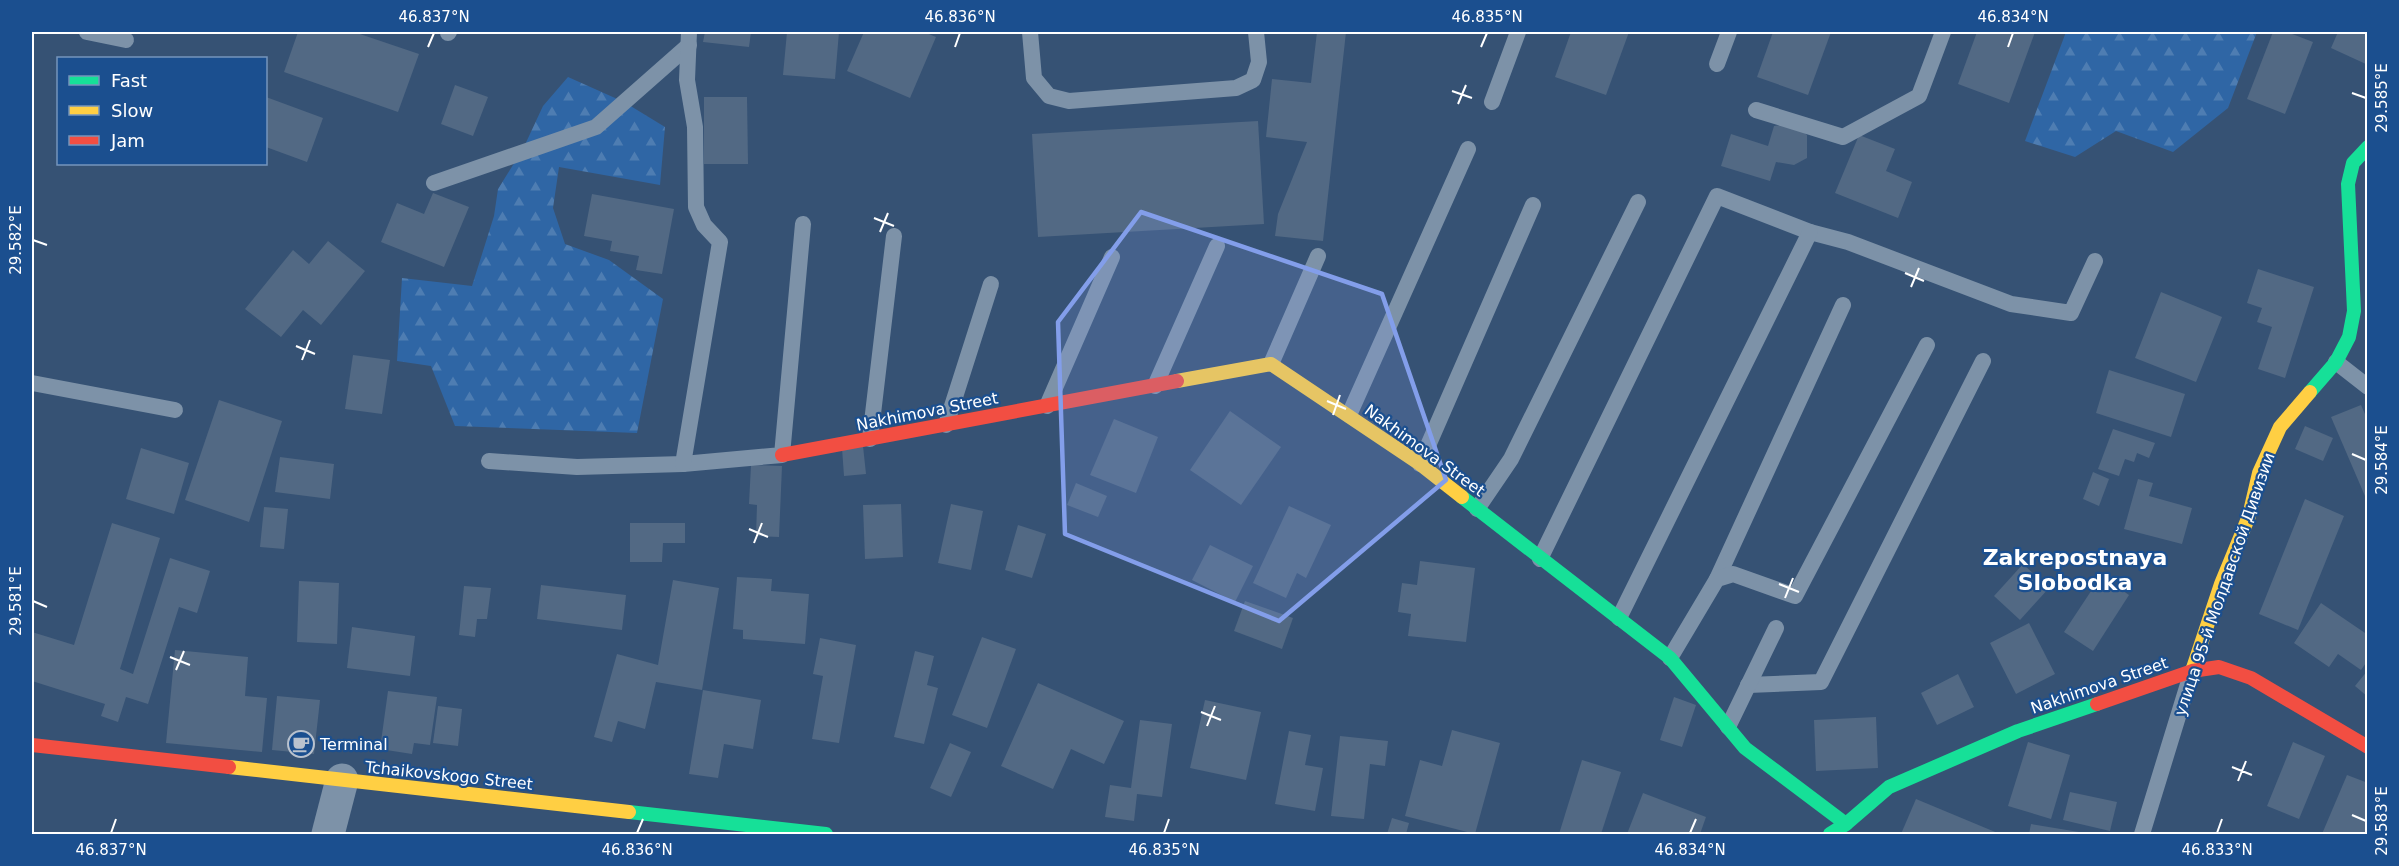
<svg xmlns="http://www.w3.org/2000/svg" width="2399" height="866" font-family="'DejaVu Sans',sans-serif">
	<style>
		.forest { fill: url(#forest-firs) }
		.building { fill: #526984 }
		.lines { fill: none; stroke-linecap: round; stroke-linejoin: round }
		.lane { stroke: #7d92a8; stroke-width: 16 }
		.street { stroke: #7d92a8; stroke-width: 33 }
		.fast { stroke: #16e098; stroke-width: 14 }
		.slow { stroke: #ffcf43; stroke-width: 14 }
		.jam { stroke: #f24e42; stroke-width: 14 }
		.marked { fill: #839eea; fill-opacity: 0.2; stroke: #839eea; stroke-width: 4.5; stroke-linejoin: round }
		.ticks { fill: none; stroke: #fff; stroke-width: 2 }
		.labels { text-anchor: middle; stroke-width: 4.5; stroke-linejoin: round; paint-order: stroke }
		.street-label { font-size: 16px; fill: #fff; stroke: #1b4f8f }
		.poi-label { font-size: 16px; fill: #fff; stroke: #1b4f8f; text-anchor: start }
		.district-label { font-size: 22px; font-weight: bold; fill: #fff; stroke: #1b4f8f }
		.neatline { fill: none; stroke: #fff; stroke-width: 2 }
		.ticks-label { font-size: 15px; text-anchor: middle; fill: #fff }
	</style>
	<defs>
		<pattern id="forest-firs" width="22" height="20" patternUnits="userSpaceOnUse" patternTransform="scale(1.5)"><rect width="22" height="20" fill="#2f66a5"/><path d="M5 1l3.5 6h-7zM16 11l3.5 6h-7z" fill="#4e7db2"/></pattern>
	</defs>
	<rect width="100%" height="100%" fill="#365274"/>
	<g class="forest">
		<path d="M2066 32H2257L2228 108 2173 152 2116 131 2075 157 2025 141Z"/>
		<path d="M568 77 624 102 665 127 660 185 559 167 553 208 565 244 609 260 663 299 637 433 455 426 431 366 397 361 402 278 472 286 494 216 498 189 523 149 543 106Z"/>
	</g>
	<g class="building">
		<path d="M298 32H354L419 54 398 112 284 72Z"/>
		<path d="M705 32H751L749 47 703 42Z"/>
		<path d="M787 32H839L835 79 783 75Z"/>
		<path d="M864 32H924L936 37 910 98 847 71Z"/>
		<path d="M1317 32H1346L1323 241 1275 236 1278 214 1307 142 1266 137 1272 79 1311 83Z"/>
		<path d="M1571 32H1629L1606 95 1555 77Z"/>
		<path d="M1773 32H1831L1808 95 1757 77Z"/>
		<path d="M1977 32H2035L2009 103 1958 84Z"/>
		<path d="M2273 32H2287L2313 42 2285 114 2247 99Z"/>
		<path d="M2338 32H2368V65L2331 48Z"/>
		<path d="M455 85 488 97 473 136 441 124Z"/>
		<path d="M266 97 323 118 307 162 266 147Z"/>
		<path d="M704 97H747L748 164H704Z"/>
		<path d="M1258 121 1264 224 1038 237 1032 134Z"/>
		<path d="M1792 123 1807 135V158L1794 165 1776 162 1770 181 1721 166 1731 134 1768 146 1774 126Z"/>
		<path d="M1859 135 1895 149 1886 171 1912 182 1898 218 1835 193Z"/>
		<path d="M433 193 469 207 444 267 381 242 397 203 424 214Z"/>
		<path d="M592 194 674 209 662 274 636 270 639 256 610 251 612 241 584 236Z"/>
		<path d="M328 241 365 271 321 325 303 310 281 337 245 309 293 250 309 264Z"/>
		<path d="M2258 269 2314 287 2285 378 2258 369 2272 327 2257 322 2262 308 2247 303Z"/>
		<path d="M2161 292 2222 317 2196 382 2135 358Z"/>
		<path d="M353 355 390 360 382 414 345 409Z"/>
		<path d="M2109 370 2185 394 2171 437 2096 413Z"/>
		<path d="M219 400 282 421 249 522 185 500Z"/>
		<path d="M2361 405 2368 421V503L2331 417Z"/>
		<path d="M1230 411 1281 447 1241 505 1190 470Z"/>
		<path d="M1114 419 1158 437 1136 493 1090 475Z"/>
		<path d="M2305 426 2333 438 2323 461 2295 449Z"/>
		<path d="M2113 429 2155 443 2149 458 2137 453 2134 462 2125 459 2119 476 2098 469Z"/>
		<path d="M863 446 866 474 844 476 842 448Z"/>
		<path d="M141 448 189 463 174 514 126 499Z"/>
		<path d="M280 457 334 464 330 499 275 492Z"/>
		<path d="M751 465 782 466 779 537 756 536 757 505 749 504Z"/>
		<path d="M2093 472 2109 479 2099 506 2083 499Z"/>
		<path d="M2138 479 2153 483 2149 496 2192 508 2182 544 2124 529Z"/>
		<path d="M1076 483 1107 496 1098 517 1067 505Z"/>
		<path d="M2305 499 2344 516 2298 630 2259 614Z"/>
		<path d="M901 504 903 557 865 559 863 505Z"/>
		<path d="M951 504 983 511 971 570 938 563Z"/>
		<path d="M1289 506 1331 525 1306 578 1297 573 1286 598 1253 583Z"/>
		<path d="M264 507 288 509 284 549 260 547Z"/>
		<path d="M112 523 160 538 120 669 133 674 170 558 210 571 197 613 179 607 148 704 126 697 118 722 101 716 105 704 32 681V632L74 645Z"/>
		<path d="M630 523H685V543H663L662 562H630Z"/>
		<path d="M1018 525 1046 534 1032 578 1005 570Z"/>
		<path d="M1210 545 1253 566 1235 602 1192 580Z"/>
		<path d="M1420 561 1475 568 1466 642 1408 636 1411 614 1398 612 1402 583 1417 585Z"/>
		<path d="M2023 564 2049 588 2020 620 1994 596Z"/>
		<path d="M2101 576 2129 595 2093 651 2064 632Z"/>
		<path d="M737 577 772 579 771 591 809 594 805 644 743 639V630L733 629Z"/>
		<path d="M673 580 719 588 702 690 656 682 645 729 618 721 612 742 594 737 617 654 658 665Z"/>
		<path d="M299 581 339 583 337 644 297 642Z"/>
		<path d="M541 585 626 595 622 630 537 619Z"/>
		<path d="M464 586 491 588 487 619H477L475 637 459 635Z"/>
		<path d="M1245 601 1293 618 1282 649 1234 631Z"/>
		<path d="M2321 603 2368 635V660L2361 670 2338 654 2329 667 2294 643Z"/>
		<path d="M2029 623 2055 674 2016 694 1990 643Z"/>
		<path d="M352 627 415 636 410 676 347 668Z"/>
		<path d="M982 637 1016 649 987 728 952 715Z"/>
		<path d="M820 638 856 645 839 743 812 739 823 676 813 674Z"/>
		<path d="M175 650 248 657 245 696 267 698 262 752 166 743Z"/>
		<path d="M915 651 934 656 927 685 938 688 924 744 894 737Z"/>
		<path d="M2368 670V697L2355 686Z"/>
		<path d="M1958 674 1974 707 1937 725 1921 693Z"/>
		<path d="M1038 683 1124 721 1104 764 1071 749 1053 789 1001 766Z"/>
		<path d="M703 690 761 700 753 749 724 744 718 778 689 774Z"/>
		<path d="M388 691 437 697 430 745 414 743 412 754 380 749Z"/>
		<path d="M277 696 320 700 314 754 272 750Z"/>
		<path d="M1674 697 1696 705 1682 747 1660 740Z"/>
		<path d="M1205 700 1261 712 1246 780 1190 768Z"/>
		<path d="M438 706 462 709 458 746 433 743Z"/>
		<path d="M1876 717 1878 768 1816 771 1814 720Z"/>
		<path d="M1140 720 1172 724 1162 797 1137 794 1134 821 1105 817 1110 785 1131 788Z"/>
		<path d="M1452 730 1500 743 1475 834 1405 816 1420 760 1442 766Z"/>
		<path d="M1289 731 1311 735 1305 765 1323 768 1315 811 1275 804Z"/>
		<path d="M1340 736 1388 741 1385 766 1370 764 1364 819 1331 816Z"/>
		<path d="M2028 742 2070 755 2051 819 2008 806Z"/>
		<path d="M2293 742 2325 756 2299 819 2267 806Z"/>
		<path d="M950 743 971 752 951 797 930 788Z"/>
		<path d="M1582 760 1621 772 1601 834H1559Z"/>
		<path d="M2347 775 2368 783V834H2322Z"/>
		<path d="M2070 792 2117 802 2110 831 2063 820Z"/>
		<path d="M1643 793 1706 817 1700 834H1627Z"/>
		<path d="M1916 799 2000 834H1901Z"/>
		<path d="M1392 818 1409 823 1406 834H1387Z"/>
		<path d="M2031 824 2085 833 2084 834H2029Z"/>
	</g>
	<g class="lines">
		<g class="lane">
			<path d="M87 32 126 40"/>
			<path d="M1030 32 1034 78 1049 96 1069 101 1236 88 1253 80 1259 62 1256 32"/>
			<path d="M448 33 449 32"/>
			<path d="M1717 64 1729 32"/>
			<path d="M1492 102 1518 32"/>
			<path d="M1756 110 1843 137 1919 96 1943 32"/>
			<path d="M434 183 596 127 689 45"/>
			<path d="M2336 362 2368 387"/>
			<path d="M1271 364 1318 256"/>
			<path d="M32 383 175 410"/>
			<path d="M1155 386 1217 246"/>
			<path d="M1047 406 1112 257"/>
			<path d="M1349 415 1468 149"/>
			<path d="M946 425 991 284"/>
			<path d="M870 439 894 236"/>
			<path d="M489 461 577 467 683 464 782 455 803 224"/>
			<path d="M683 464 720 242 704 225 696 207 695 127 687 80 689 32"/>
			<path d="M1420 464 1533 205"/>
			<path d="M1477 509 1511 459 1638 202"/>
			<path d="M1540 559 1717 196 1810 232 1848 242 2011 304 2071 313 2095 261"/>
			<path d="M1717 579 1843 305"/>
			<path d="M1619 618 1810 232"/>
			<path d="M1670 658 1717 579 1733 574 1795 596 1927 345"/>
			<path d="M1748 685 1821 682 1983 361"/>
			<path d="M1728 727 1776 628"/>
			<path d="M2142 834 2192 671"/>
		</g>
		<path class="street" d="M328 834 342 780"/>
		<g class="fast">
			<path d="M2310 392 2336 362 2349 337 2354 311 2348 184 2353 163 2368 147"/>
			<path d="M1462 497 1670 658 1745 748 1846 824"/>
			<path d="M629 812 826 834"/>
			<path d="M1830 834 1846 824 1889 787 2018 731 2097 704"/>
		</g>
		<g class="slow">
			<path d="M1177 381 1271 364 1420 464 1462 497"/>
			<path d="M2192 671 2221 584 2249 516 2259 473 2280 427 2310 392"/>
			<path d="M229 767 629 812"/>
		</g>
		<g class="jam">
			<path d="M782 455 1177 381"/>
			<path d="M2097 704 2192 671 2219 667 2251 678 2368 747"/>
			<path d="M32 745 229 767"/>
		</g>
	</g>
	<path class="marked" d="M1141 212 1382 294 1446 480 1279 621 1065 534 1058 322Z"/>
	<path class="ticks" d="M428 47 434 33M955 47 960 33M1481 47 1487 33M2008 47 2013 33M1452 91 1472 98M2352 93 2366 98M1458 104 1466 85M874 218 894 226M880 232 888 213M33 240 47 245M1905 273 1924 281M1911 287 1919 268M296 346 315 354M302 360 310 340M1327 401 1346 409M1333 415 1340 395M2352 454 2366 460M749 529 768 537M754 543 762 523M1779 584 1799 592M1785 598 1793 578M33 601 47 607M170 657 190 665M176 670 184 651M1201 712 1221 720M1207 726 1215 706M2232 767 2252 775M2238 781 2246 761M2352 815 2366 821M111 833 116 819M637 833 643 819M1164 833 1169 819M1690 833 1696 819M2217 833 2222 819"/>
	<defs>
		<symbol id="cafe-ring" viewBox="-11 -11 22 22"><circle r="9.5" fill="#1b4f8f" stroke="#b9c2ce" stroke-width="1.5"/><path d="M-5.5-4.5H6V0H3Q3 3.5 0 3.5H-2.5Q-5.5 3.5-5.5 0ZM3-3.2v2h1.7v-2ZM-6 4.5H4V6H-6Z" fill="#b9c2ce"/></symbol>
	</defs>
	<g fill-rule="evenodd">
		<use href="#cafe-ring" x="286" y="729" width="30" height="30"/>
	</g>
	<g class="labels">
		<g class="street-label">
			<text transform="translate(927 411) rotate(-11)" y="6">Nakhimova Street</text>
			<text transform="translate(1425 450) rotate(36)" y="6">Nakhimova Street</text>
			<text transform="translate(2224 584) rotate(-71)" y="6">улица 95-й Молдавской Дивизии</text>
			<text transform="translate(2099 685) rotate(-19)" y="6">Nakhimova Street</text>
			<text transform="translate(449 775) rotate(6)" y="6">Tchaikovskogo Street</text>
		</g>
		<g class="poi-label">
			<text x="320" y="750">Terminal</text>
		</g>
		<g class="district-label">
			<text x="2075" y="565">Zakrepostnaya<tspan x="2075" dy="25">Slobodka</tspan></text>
		</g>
	</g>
	<rect width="2399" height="866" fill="none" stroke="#1b4f8f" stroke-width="66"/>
	<rect x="57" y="57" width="210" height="108" fill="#1b4f8f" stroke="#7695bc" stroke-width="1.5"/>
	<rect x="69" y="76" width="30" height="9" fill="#16e098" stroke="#7695bc" stroke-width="1.5"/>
	<text x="111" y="87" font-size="18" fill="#ffffff">Fast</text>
	<rect x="69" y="106" width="30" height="9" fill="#ffcf43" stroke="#7695bc" stroke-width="1.5"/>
	<text x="111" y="117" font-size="18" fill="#ffffff">Slow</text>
	<rect x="69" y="136" width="30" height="9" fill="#f24e42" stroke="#7695bc" stroke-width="1.5"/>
	<text x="111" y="147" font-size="18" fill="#ffffff">Jam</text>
	<rect x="33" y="33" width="2333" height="800" class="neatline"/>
	<g class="ticks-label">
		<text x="434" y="22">46.837°N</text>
		<text x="960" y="22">46.836°N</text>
		<text x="1487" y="22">46.835°N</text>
		<text x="2013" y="22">46.834°N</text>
		<text transform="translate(2382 98) rotate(-90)" y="5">29.585°E</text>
		<text transform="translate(16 240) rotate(-90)" y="5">29.582°E</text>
		<text transform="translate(2382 460) rotate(-90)" y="5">29.584°E</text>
		<text transform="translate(16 601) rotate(-90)" y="5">29.581°E</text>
		<text transform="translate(2382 821) rotate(-90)" y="5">29.583°E</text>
		<text x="111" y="855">46.837°N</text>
		<text x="637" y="855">46.836°N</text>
		<text x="1164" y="855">46.835°N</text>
		<text x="1690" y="855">46.834°N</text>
		<text x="2217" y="855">46.833°N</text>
	</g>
</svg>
